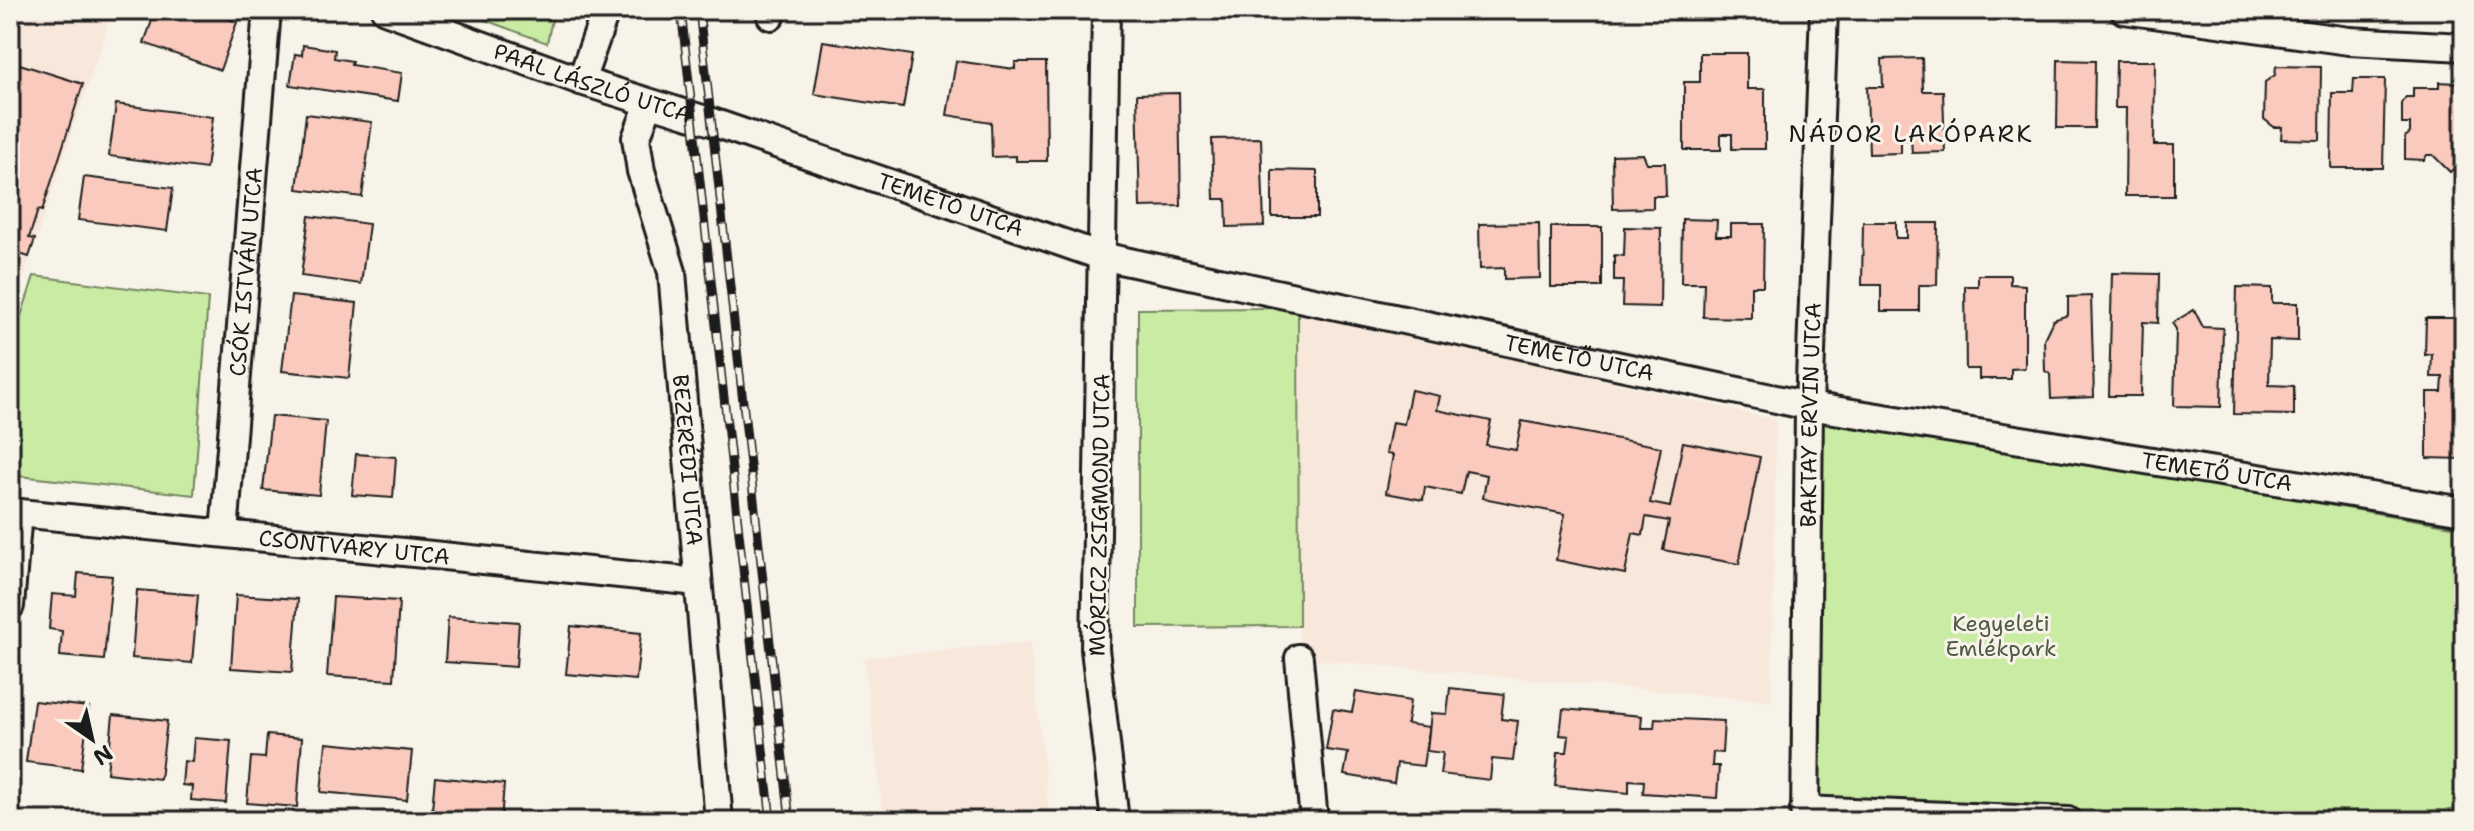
<svg xmlns="http://www.w3.org/2000/svg" width="2474" height="831" font-family="'Shantell Sans',sans-serif">
	<style>
		.built { fill: #f8e7db }
		.green { fill: #caeba4; stroke: #738460; stroke-width: 2 }
		.building { fill: #f9cabd; stroke: #1c1c1c; stroke-width: 2 }
		.lines { fill: none; stroke-linecap: round; stroke-linejoin: round }
		.minor-casing { stroke: #1c1c1c; stroke-width: 32 }
		.minor { stroke: #f7f3e8; stroke-width: 26 }
		.rail-casing { stroke: #1c1c1c; stroke-width: 9 }
		.rail { stroke: #f7f3e8; stroke-width: 6; stroke-dasharray: 18; stroke-linecap: butt }
		.labels { text-anchor: middle; stroke-width: 6; stroke-linejoin: round; paint-order: stroke }
		.street-label { font-size: 22px; fill: #1c1c1c; stroke: #f7f3e8 }
		.park-label { font-size: 22px; fill: #505a45; stroke: #f7f3e8 }
		.neighbourhood-label { font-size: 24px; letter-spacing: 2px; fill: #1c1c1c; stroke: #f7f3e8 }
	</style>
	<rect width="100%" height="100%" fill="#f7f3e8"/>
	<filter id="ink" filterUnits="userSpaceOnUse"><feTurbulence type="fractalNoise" baseFrequency=".0125" numOctaves="2"/><feDisplacementMap in="SourceGraphic" scale="16" xChannelSelector="R" yChannelSelector="G"/><feConvolveMatrix kernelMatrix="1 2 1 2 8 2 1 2 1" color-interpolation-filters="sRGB"/></filter>
	<g filter="url(#ink)">
		<g class="built">
			<path d="M10 10H113L10 317Z"/>
			<path d="M1298 309 1776 420 1771 701 1299 658Z"/>
			<path d="M1030 642 1050 821H884L864 658Z"/>
		</g>
		<g class="green">
			<path d="M458 10H554L547 43Z"/>
			<path d="M34 276 208 298 194 495 10 475V351Z"/>
			<path d="M1298 308 1299 626 1138 627V309Z"/>
			<path d="M1809 406 2016 452 2464 528V821H2074L1804 810Z"/>
		</g>
		<g class="building">
			<path d="M144 10H204L237 22 220 70 144 43 154 15Z"/>
			<path d="M823 41 912 55 903 108 814 94Z"/>
			<path d="M303 45 335 50 334 58 352 61 351 65 402 73 398 101 290 85 295 54 302 55Z"/>
			<path d="M1700 53H1747V89H1765V149H1732V134H1721V150H1684V82H1700Z"/>
			<path d="M1922 58 1923 91H1943L1945 152 1912 153 1911 140H1901V153L1869 154 1867 87H1883L1882 59Z"/>
			<path d="M2058 60 2095 61 2094 128H2057Z"/>
			<path d="M10 61 83 84 42 211 38 210 29 238 35 239 29 257 20 254 10 291Z"/>
			<path d="M956 61 1015 69V62H1046L1047 161H1016V156L992 157 991 122 947 115Z"/>
			<path d="M2116 61H2155L2154 145H2174V196H2125L2126 108H2115Z"/>
			<path d="M2276 66 2321 67 2320 140 2281 139 2282 127H2274L2264 119 2265 82 2275 75Z"/>
			<path d="M2354 79H2385L2383 168H2331L2332 93H2353Z"/>
			<path d="M2439 82 2457 83V90H2464V153L2458 159 2461 162 2450 172 2433 155H2427L2424 160 2405 159V137L2410 133V124H2402V102L2406 97H2413V88H2439Z"/>
			<path d="M1179 93 1181 206 1140 207 1137 94Z"/>
			<path d="M116 104 213 117 206 169 109 156Z"/>
			<path d="M306 114 372 122 362 197 297 189Z"/>
			<path d="M1261 138 1264 226 1227 227 1226 199H1214L1212 139Z"/>
			<path d="M1643 154 1647 163H1665L1666 196H1653V208L1613 209 1612 155Z"/>
			<path d="M1272 170 1317 171V217H1272Z"/>
			<path d="M84 177 173 188 167 231 78 220Z"/>
			<path d="M309 216 369 224 361 284 301 276Z"/>
			<path d="M1682 219 1717 220 1716 236H1731V224H1764L1763 286H1751V318L1703 317 1704 283H1681Z"/>
			<path d="M1863 222H1896V238H1907V223H1938L1937 285H1919V311H1881V285H1862Z"/>
			<path d="M1539 223 1540 278 1504 279V268L1480 269 1479 224Z"/>
			<rect x="1551" y="227" width="51" height="60"/>
			<path d="M1625 227 1661 228 1660 307 1622 306 1623 281H1614V255L1624 256Z"/>
			<path d="M2112 273 2159 274 2158 323 2143 322 2141 396H2109Z"/>
			<path d="M1978 275H2010V284L2025 285V368L2011 369V379H1979V369H1966L1965 286H1978Z"/>
			<path d="M2237 287 2272 288V303H2298V341L2270 340 2269 385 2294 386V415L2234 414Z"/>
			<path d="M291 296 357 303 349 378 282 371Z"/>
			<path d="M2091 296 2094 397 2051 399 2050 374 2045 371 2044 339 2053 320 2068 315V297Z"/>
			<path d="M2194 310 2203 327 2223 328 2221 407 2174 406 2176 329 2172 323Z"/>
			<path d="M2426 318H2464V459L2427 458V392H2442L2443 377H2431L2432 354 2425 355Z"/>
			<path d="M1411 390 1440 396 1437 410 1491 421 1486 445 1516 450 1522 421 1661 447 1650 503 1670 507 1683 442 1760 457 1739 564 1663 550 1669 521 1646 517 1643 535 1633 533 1625 574 1556 560 1565 514 1483 498 1487 475 1466 471 1461 494 1425 487 1423 500 1386 493 1393 455 1386 454 1392 422 1404 424Z"/>
			<path d="M271 416 326 421 319 495 263 490Z"/>
			<path d="M356 454 396 457 393 498 352 495Z"/>
			<path d="M78 573 112 576 104 660 60 656 62 631 49 629 52 594 76 596Z"/>
			<path d="M137 590 198 595 192 663 132 658Z"/>
			<path d="M236 595 298 599 292 672 231 668Z"/>
			<path d="M333 597 399 601 394 680 327 676Z"/>
			<path d="M448 617 519 622 516 667 445 662Z"/>
			<path d="M571 626 641 633 636 680 566 674Z"/>
			<path d="M1450 688 1504 694 1501 719 1518 721 1513 761 1492 759 1490 780 1440 774 1443 753 1427 751 1431 713 1447 714Z"/>
			<path d="M1356 692 1410 701 1407 724 1429 727 1423 766 1397 763 1394 783 1344 775 1348 753 1326 750 1333 709 1352 712Z"/>
			<path d="M34 701 89 707 81 769 26 762Z"/>
			<path d="M1563 709 1642 716 1641 728H1654L1655 718 1724 721 1722 753 1713 752 1712 766H1719L1717 798 1643 793 1644 781 1629 780V793L1555 786 1558 752H1567L1569 736 1560 735Z"/>
			<path d="M113 715 167 721 160 779 107 773Z"/>
			<path d="M267 735 302 738 297 807 247 803 251 757 265 758Z"/>
			<path d="M194 738 231 741 226 803 191 800 192 786 182 785 184 761 192 762Z"/>
			<path d="M326 743 412 751 407 800 321 792Z"/>
			<path d="M435 777 504 784 501 821H431Z"/>
		</g>
		<g class="lines">
			<defs>
				<g id="minor">
					<path id="s1" d="M385 10 581 81 712 122 1101 256 1809 406 2464 511"/>
					<path d="M770 10 771 16"/>
					<path d="M1106 10 1095 649 1115 821"/>
					<path d="M2124 10 2349 41 2464 47"/>
					<path d="M581 81 606 10"/>
					<path id="s2" d="M649 104 636 138 641 171 672 272 719 821"/>
					<path id="s3" d="M10 512 698 582"/>
					<path id="s4" d="M224 533 267 10"/>
					<path d="M10 606 18 513"/>
					<path d="M1299 658 1314 821"/>
					<path d="M1804 810 2068 821"/>
					<path id="s5" d="M1805 821 1809 406 1824 10"/>
				</g>
			</defs>
			<use href="#minor" class="minor-casing"/>
			<use href="#minor" class="minor"/>
			<defs>
				<g id="rail">
					<path d="M681 10 771 821"/>
					<path d="M699 10 790 821"/>
				</g>
			</defs>
			<use href="#rail" class="rail-casing"/>
			<use href="#rail" class="rail"/>
		</g>
	</g>
	<g class="labels">
		<g class="street-label">
			<text dy="8" stroke="none"><textPath href="#s1" startOffset="220">PAÁL LÁSZLÓ UTCA</textPath></text>
			<text dy="8" stroke="none"><textPath href="#s1" startOffset="598">TEMETŐ UTCA</textPath></text>
			<text dy="8" stroke="none"><textPath href="#s4" startOffset="262">CSÓK ISTVÁN UTCA</textPath></text>
			<text dy="8" stroke="none"><textPath href="#s1" startOffset="1246">TEMETŐ UTCA</textPath></text>
			<text dy="8" stroke="none"><textPath href="#s5" startOffset="406">BAKTAY ERVIN UTCA</textPath></text>
			<text dy="8" stroke="none"><textPath href="#s2" startOffset="364">BEZERÉDI UTCA</textPath></text>
			<text dy="8" stroke="none"><textPath href="#s1" startOffset="1894">TEMETŐ UTCA</textPath></text>
			<text transform="translate(1099 515) rotate(-89)" y="8">MÓRICZ ZSIGMOND UTCA</text>
			<text dy="8" stroke="none"><textPath href="#s3" startOffset="346">CSONTVÁRY UTCA</textPath></text>
		</g>
		<g class="park-label">
			<text x="2001" y="631">Kegyeleti<tspan x="2001" dy="25">Emlékpark</tspan></text>
		</g>
		<g class="neighbourhood-label">
			<text x="1911" y="142">NÁDOR LAKÓPARK</text>
		</g>
	</g>
	<rect width="2474" height="831" fill="none" stroke="#f7f3e8" stroke-width="40"/>
	<rect x="20" y="20" width="2434" height="791" fill="none" stroke="#1c1c1c" stroke-width="3" filter="url(#ink)"/>
	<g transform="translate(92 739) rotate(146)" stroke="#f7f3e8" stroke-width="6" paint-order="stroke">
	<path d="M0-6L14 30L0 20L-14 30Z" fill="#1c1c1c"/>
	<text y="-12" font-size="22" font-weight="bold" text-anchor="middle" fill="#1c1c1c">N</text>
	</g>
</svg>
